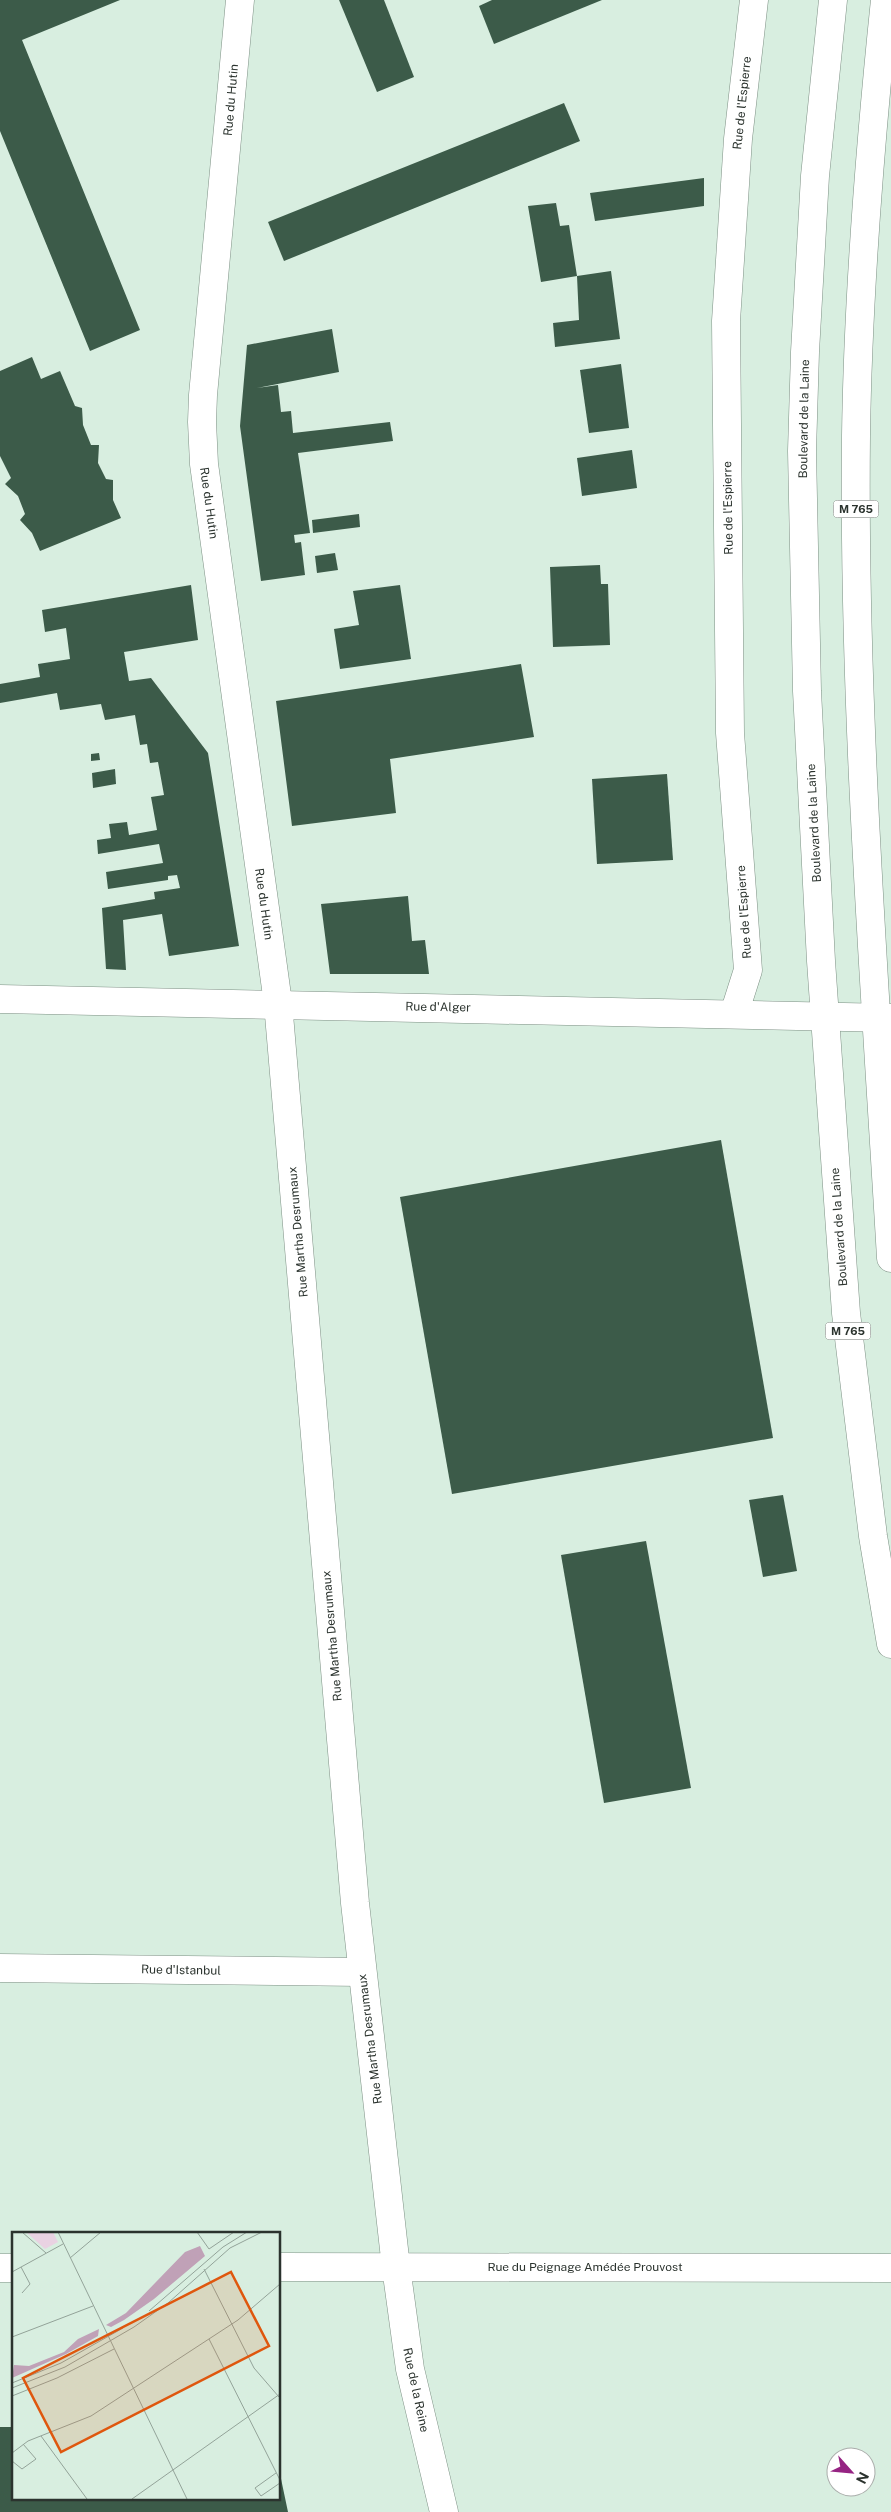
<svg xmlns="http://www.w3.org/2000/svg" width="891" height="2512" font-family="'Public Sans',sans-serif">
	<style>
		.building { fill: #3c5b49 }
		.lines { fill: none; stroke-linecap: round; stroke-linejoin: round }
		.minor-casing { stroke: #7d9084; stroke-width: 29 }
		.major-casing { stroke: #7d9084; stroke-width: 29 }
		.minor { stroke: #fff; stroke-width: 28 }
		.major { stroke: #fff; stroke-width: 28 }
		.labels { text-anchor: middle; stroke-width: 5; stroke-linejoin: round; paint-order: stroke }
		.shield { fill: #fff; stroke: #6b706d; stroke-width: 1 }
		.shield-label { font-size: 11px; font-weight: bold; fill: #2b332e }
		.street-label { font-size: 12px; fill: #2b332e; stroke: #fff }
		.inset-road { fill: none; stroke: #93a399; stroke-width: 1 }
		.view { fill: #df570e; fill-opacity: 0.15; stroke: #df570e; stroke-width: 2.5 }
		.inset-edge { fill: none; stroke: #2b332e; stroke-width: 2.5 }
	</style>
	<rect width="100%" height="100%" fill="#d8eee0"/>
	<g class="building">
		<path d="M0 0H120L22 40 140 330 90 351 0 131Z"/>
		<path d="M339 0H384L414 77 377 92Z"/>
		<path d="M492 0H602L494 44 479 6Z"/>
		<path d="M564 103 580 141 284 261 268 222Z"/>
		<path d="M704 178V206L595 221 590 193Z"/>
		<path d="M556 203 560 226 569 225 577 276 611 271 620 339 555 347 553 323 579 320 577 276 541 282 528 206Z"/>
		<path d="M332 329 339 372 257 388 278 385 281 412 291 411 293 433 390 422 393 441 298 453 310 533 294 535 295 543 301 542 305 575 261 581 240 426 247 345Z"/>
		<path d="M32 357 41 379 60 371 75 406 82 408 83 425 91 445H99L98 463 106 479 113 480V500L121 518 40 551 32 533 20 520 25 514 18 496 5 484 11 478 0 456V371Z"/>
		<path d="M621 364 629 428 589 433 580 370Z"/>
		<path d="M632 450 637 488 582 496 577 458Z"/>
		<path d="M359 514 360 527 313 533 312 520Z"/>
		<path d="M335 553 338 570 317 573 315 556Z"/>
		<path d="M600 565 601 584H608L610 645 553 647 550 567Z"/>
		<path d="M191 585 198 640 124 652 129 681 151 678 208 753 239 946 169 956 162 914 123 920 126 970 106 969 102 908 155 899 154 892 180 888 177 875 168 876V880L108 889 106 872 163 863 159 844 98 854 97 840 111 838 109 824 127 822 129 835 157 830 151 797 164 795 158 762 150 763 147 744 140 745 135 715 105 720 101 704 60 710 57 693 0 703V684L40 677 38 664 70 659 66 628 45 632 42 610Z"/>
		<path d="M400 585 411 659 340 669 334 629 359 625 353 591Z"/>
		<path d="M521 664 534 737 390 759 396 813 292 826 276 701Z"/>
		<path d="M99 753 100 760 91 761V754Z"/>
		<path d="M115 769 116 784 93 788 92 773Z"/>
		<path d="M667 774 673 860 597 864 592 779Z"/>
		<path d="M408 896 412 941 425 940 429 974H330L321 904Z"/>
		<path d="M721 1140 773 1438 452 1494 400 1197Z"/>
		<path d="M783 1495 797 1571 763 1577 749 1500Z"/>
		<path d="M646 1541 691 1788 604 1803 561 1555Z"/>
		<path d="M0 2427H14V2498H279L280 2474 288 2512H0Z"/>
	</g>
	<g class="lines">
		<defs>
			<g id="minor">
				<path d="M240 0 203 395 202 422 204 464 278 1003 355 1903 396 2267 410 2369 444 2512"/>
				<path d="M0 999 891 1018"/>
				<path d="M734 1014 748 970 730 733 726 321 738 139 754 0"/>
				<path d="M0 1968 362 1972"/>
				<path d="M279 2267 891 2268"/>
				<path d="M0 2268H14"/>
			</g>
			<g id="major">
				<path d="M833 0 815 176 805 352 802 451 807 691 821 961 846 1313 873 1536 891 1644"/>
				<path d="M885 0C870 145 858 290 856 436 853 710 875 984 891 1258"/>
			</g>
		</defs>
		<use href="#minor" class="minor-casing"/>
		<use href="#major" class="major-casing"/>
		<use href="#minor" class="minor"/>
		<use href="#major" class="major"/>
	</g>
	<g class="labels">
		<g class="shield">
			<rect x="833.5" y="500.5" width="45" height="17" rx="4"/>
			<rect x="825.5" y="1322.5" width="45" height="17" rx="4"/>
		</g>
		<g class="shield-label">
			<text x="856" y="513">M 765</text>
			<text x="848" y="1335">M 765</text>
		</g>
		<g class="street-label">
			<text transform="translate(231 100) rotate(-85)" y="4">Rue du Hutin</text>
			<text transform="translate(742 103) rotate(-84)" y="4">Rue de l'Espierre</text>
			<text transform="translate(804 419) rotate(-89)" y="4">Boulevard de la Laine</text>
			<text transform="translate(209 503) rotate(82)" y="4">Rue du Hutin</text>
			<text transform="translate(728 508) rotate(-91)" y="4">Rue de l'Espierre</text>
			<text transform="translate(814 823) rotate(-93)" y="4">Boulevard de la Laine</text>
			<text transform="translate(264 904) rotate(82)" y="4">Rue du Hutin</text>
			<text transform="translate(744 912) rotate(-94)" y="4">Rue de l'Espierre</text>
			<text transform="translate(438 1007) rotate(1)" y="4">Rue d'Alger</text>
			<text transform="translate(839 1227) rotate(-94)" y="4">Boulevard de la Laine</text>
			<text transform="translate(298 1232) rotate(-95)" y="4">Rue Martha Desrumaux</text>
			<text transform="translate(332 1636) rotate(-95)" y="4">Rue Martha Desrumaux</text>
			<text transform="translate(181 1970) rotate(1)" y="4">Rue d'Istanbul</text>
			<text transform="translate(370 2039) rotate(-97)" y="4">Rue Martha Desrumaux</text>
			<text x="585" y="2271">Rue du Peignage Amédée Prouvost</text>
			<text transform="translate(416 2390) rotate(78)" y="4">Rue de la Reine</text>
		</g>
	</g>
	<g transform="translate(12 2232)">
		<rect width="268" height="268" fill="#d8eee0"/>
		<path d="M188 14 193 24 142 67 112 88 99 95 94 93 114 81 173 20ZM87 97 86 104 54 122 0 146 2 133 17 134 52 120 66 107Z" fill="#c0a1b7"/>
		<path d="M14 0H41L46 10 33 17Z" fill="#e9d2e2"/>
		<path class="inset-road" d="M10 0 34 21M46 0 175 267M185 0 197 17 222 0M58 26 89 0M9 35 18 52 10 61M192 37 242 136 267 165M0 40 51 12M137 79 211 15 235 0M0 105 81 74M197 107 268 248M0 151 49 131 111 96M0 156 53 135 122 95 156 71 218 16 250 0M0 164 45 146 102 117M29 204 75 267M0 221 16 209 79 184 226 88 268 52M0 229 10 237 24 227 11 212M264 241 243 256 249 264 268 251M120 267 268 162"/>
		<path class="view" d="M219 40 257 114 49 220 11 146Z"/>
		<rect width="268" height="268" class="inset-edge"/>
	</g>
	<g transform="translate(851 2472) rotate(117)"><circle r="24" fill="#ffffff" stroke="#aaadab"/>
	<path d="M0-4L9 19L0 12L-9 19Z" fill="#962483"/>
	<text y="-8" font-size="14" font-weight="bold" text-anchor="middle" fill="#2b332e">N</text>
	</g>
</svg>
